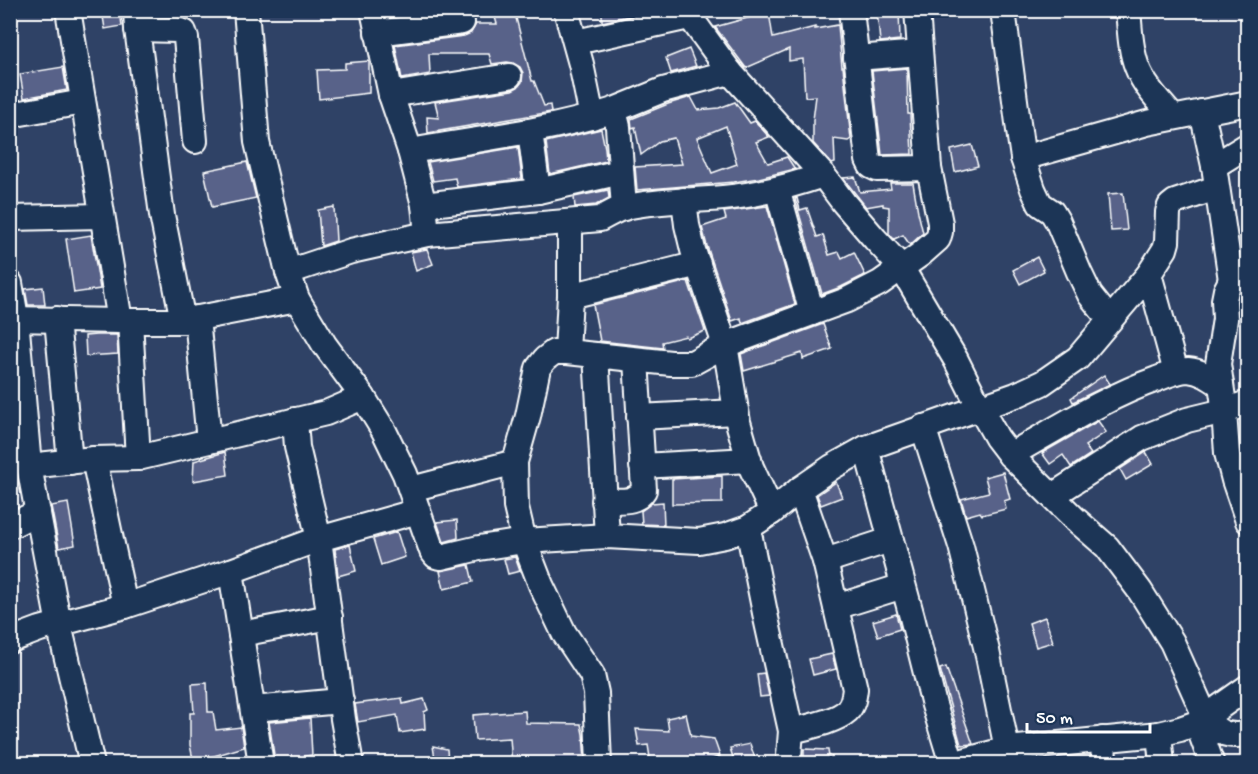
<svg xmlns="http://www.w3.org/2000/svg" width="1258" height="774" font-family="'Gochi Hand',sans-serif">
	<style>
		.building { fill: #596289; stroke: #fff; stroke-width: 1.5; fill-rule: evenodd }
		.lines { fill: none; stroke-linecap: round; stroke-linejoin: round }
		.minor-casing { stroke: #fff; stroke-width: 28 }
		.minor { stroke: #1d3557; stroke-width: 24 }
	</style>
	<rect width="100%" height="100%" fill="#2f4266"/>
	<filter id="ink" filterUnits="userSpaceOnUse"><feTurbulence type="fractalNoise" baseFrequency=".0167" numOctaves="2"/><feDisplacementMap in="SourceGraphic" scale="12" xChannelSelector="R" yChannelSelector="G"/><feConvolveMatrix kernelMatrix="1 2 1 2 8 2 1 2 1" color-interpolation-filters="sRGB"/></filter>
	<g filter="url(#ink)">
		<g class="building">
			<path d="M102 10H120L122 26 105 29Z"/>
			<path d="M493 10H514L532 81H534L544 106 550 105 551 112 428 133 427 117 439 118 435 102 512 90 518 87 522 82 523 73 520 67 513 63 507 62 492 64 489 54H429L430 74 402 79 395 45 464 36 471 33 476 24H497Z"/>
			<path d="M602 10H633V15L602 22Z"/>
			<path d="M877 10H899L900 40 880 42Z"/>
			<path d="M769 12 773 38 815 27V29L838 25 842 67H843L851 139 848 141 834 139 835 163 832 164 813 143V120L816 96 805 97 803 59 789 61V49L746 68 715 27Z"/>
			<path d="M689 49 696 66 671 73 666 58Z"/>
			<path d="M369 61V93L319 99 317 70 345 69V63Z"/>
			<path d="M63 67 67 90 24 98 20 74Z"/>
			<path d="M907 68 908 114H910L912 154 882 155 872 71Z"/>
			<path d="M691 97 698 110 719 108 735 102 750 123 755 121 769 137 756 142 768 163 787 157 795 169 759 178 734 182 637 190 635 167 682 164 674 138 660 141 641 155 635 127 632 128 631 119 668 104ZM726 126 737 164 712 173 697 138Z"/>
			<path d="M601 129 605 148 606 161 550 174 546 142Z"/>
			<path d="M972 145 978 166 955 172 951 150Z"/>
			<path d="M518 147 522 179 457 187 455 178 433 181 428 162Z"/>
			<path d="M247 162 256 198 212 207 204 171Z"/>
			<path d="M855 177 860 192 891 189 890 183H913L918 212 923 233 910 245 903 235 894 239 889 234V207L883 206V204L866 207 843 178Z"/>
			<path d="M608 190 609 198 596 205 575 207 574 197Z"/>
			<path d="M1123 193 1127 230 1111 231 1108 194Z"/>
			<path d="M797 198 800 210 807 208 817 237 823 235 829 255 839 252 842 258 854 252 865 275 841 287 822 294 795 199Z"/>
			<path d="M767 206 795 304 742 323 741 318 732 321 707 246 702 227 726 219 724 212Z"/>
			<path d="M334 207 336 241 321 246 318 210Z"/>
			<path d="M91 235 100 289 74 293 66 239Z"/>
			<path d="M427 249 433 264 416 271 411 252Z"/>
			<path d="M1037 257 1044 271 1020 284 1013 270Z"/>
			<path d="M688 281 705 331 687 338 686 336 662 342 663 348 600 341 593 305Z"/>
			<path d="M43 287 45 305H28L25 289Z"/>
			<path d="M823 324 832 349 803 359 802 353 744 371 741 354Z"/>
			<path d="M96 335H117L118 354 86 356 85 336Z"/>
			<path d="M1104 375 1110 384 1073 402 1071 398Z"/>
			<path d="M1098 421 1106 432 1085 446 1091 454 1071 467 1063 455 1050 464 1042 453Z"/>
			<path d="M225 452 228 475 193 481 194 461Z"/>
			<path d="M1146 452 1153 464 1126 480 1120 469Z"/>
			<path d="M1003 472 1010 499 1004 501 1006 509 982 515 980 512 966 516 961 499 989 492 985 477Z"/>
			<path d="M722 476V503L672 504V479Z"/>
			<path d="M836 482 842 497 821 505 817 495Z"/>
			<path d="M663 502 664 525 642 524 641 511 652 503Z"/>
			<path d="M68 503 75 545 59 548 51 506Z"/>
			<path d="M457 520 458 538 444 542 437 522Z"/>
			<path d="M397 532 405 557 381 565 373 539Z"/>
			<path d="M350 545 356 571 338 576 335 549Z"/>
			<path d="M515 557 520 571 508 574 504 559Z"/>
			<path d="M469 565 473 582 444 589 440 571Z"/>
			<path d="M896 614 900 629 878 636 873 621Z"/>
			<path d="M1045 617 1053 642 1036 647 1029 623Z"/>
			<path d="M832 654 836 669 813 675 809 659Z"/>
			<path d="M946 667 973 744 961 745 940 669Z"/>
			<path d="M764 673 769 696 760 697 757 674Z"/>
			<path d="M207 683 208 712H213L216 730 241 727 244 747 207 758V764H194L190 745V713H194L192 684Z"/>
			<path d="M402 698 403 704 424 699 428 710 424 712 425 729 400 733 397 715 358 722 355 704Z"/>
			<path d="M525 711 526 723 581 724 583 734 585 760 572 764H544V761L512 764 510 738 475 740 473 715Z"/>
			<path d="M686 714 691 736 714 739 720 756 700 764H651L648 745 639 746 636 729 669 731 667 718Z"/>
			<path d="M310 718 312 755 275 761 269 722Z"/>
			<path d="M750 744 757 764H735L730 748Z"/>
			<path d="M433 746 447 749 448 762 435 759Z"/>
			<path d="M804 749 828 750 830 764H804Z"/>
		</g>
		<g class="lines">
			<defs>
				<g id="minor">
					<path d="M68 10 120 321"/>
					<path d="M136 10 137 29 162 215 183 321"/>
					<path d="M246 10 257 142 288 272 297 299 324 344 363 397 384 431 405 474 432 551 436 556 441 557 479 548 524 541 607 536 699 541 725 536 748 528 772 512 800 489 832 467 866 448 1016 395 1042 383 1078 358 1149 274 1165 249 1167 242 1168 212 1170 206 1175 202 1216 188"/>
					<path d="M373 10 391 95 410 151 424 205 427 234"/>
					<path d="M566 10 581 64 592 117"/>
					<path d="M685 10 730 72 823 175 844 203 875 239 901 267 956 360 980 408 997 438 1010 455 1075 519 1107 547 1140 591 1172 642 1205 716C1217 734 1227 737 1248 734"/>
					<path d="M851 10 868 160 871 166 877 169 929 168"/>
					<path d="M1003 10 1020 138 1023 158 1033 189 1040 204 1052 212 1058 222 1079 272 1090 295 1110 320"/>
					<path d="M1128 10C1130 29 1130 49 1137 67 1144 86 1160 102 1173 117"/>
					<path d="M137 29 177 30 184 32 186 38 195 141"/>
					<path d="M377 33 462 22"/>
					<path d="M576 42 689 17"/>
					<path d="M856 58 920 53"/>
					<path d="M391 95 509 76"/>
					<path d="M614 110 663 90 730 72"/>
					<path d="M1202 112 1214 166 1231 280"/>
					<path d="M10 115 83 102"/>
					<path d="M530 131 538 191"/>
					<path d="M410 151C478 139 548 131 614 110L618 127 624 208"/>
					<path d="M1023 158 1147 123 1248 103"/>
					<path d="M1214 166 1248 145"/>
					<path d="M777 189 812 313"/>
					<path d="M684 200 687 225 693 250 725 345 738 422 751 467 772 512"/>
					<path d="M424 205 538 191 621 172"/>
					<path d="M10 218 102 216"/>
					<path d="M570 222V296L567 352 671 363H692L725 345 847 300 880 283 921 254 938 239 940 232V223L929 168 917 10"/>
					<path d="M1248 270 1231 280 1226 290 1224 300 1225 319 1218 364 1223 398 1227 453 1234 480 1248 521"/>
					<path d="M288 272 351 251 427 234 600 219C608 215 617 209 626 207 658 200 691 201 723 198 758 195 791 186 823 175"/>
					<path d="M1149 274 1176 372"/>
					<path d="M10 283 16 318 29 466 59 625 92 764"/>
					<path d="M570 296 698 264"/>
					<path d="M197 318 209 441"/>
					<path d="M10 319 120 321H183L297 299"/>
					<path d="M57 319 70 462"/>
					<path d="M130 321 138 458"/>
					<path d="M567 352H554L545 359 538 368 528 416 515 462 516 507 524 541 541 585 564 633 592 675 596 693 599 764"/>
					<path d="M596 355 607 536"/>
					<path d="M639 417 736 412"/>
					<path d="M295 420 297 447 319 539 343 719 351 764"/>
					<path d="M923 427 961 546 987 651 1007 749"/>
					<path d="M866 448 912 617 934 705 952 764"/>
					<path d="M1010 455C1058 428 1106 397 1157 379 1167 375 1178 370 1188 370 1201 371 1211 378 1221 385"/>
					<path d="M94 459 125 606"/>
					<path d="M29 466 94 459 138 458 326 413 363 397"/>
					<path d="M642 466 749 460"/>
					<path d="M411 489 515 462"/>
					<path d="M1052 496 1142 438 1187 420 1224 411 1248 403"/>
					<path d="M604 501C619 500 636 504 644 490L636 360"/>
					<path d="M10 526 38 512"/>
					<path d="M748 528 766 618 791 731 789 756 790 764"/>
					<path d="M825 561 890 540"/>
					<path d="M231 571 261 764"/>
					<path d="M836 607 903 586"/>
					<path d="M241 634 330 617"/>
					<path d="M10 641 16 638 40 629 125 606 231 571 319 539 418 511"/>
					<path d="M253 709 341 701"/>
					<path d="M1197 723 1212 764"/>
					<path d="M791 731C807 727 835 722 847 711 853 705 854 697 855 689L825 561 800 489"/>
					<path d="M1159 734 1162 764"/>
					<path d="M1103 739 1104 764"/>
					<path d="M952 764 1007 749 1159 734 1180 729 1197 723 1248 687"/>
				</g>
			</defs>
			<use href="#minor" class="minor-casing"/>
			<use href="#minor" class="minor"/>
		</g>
	</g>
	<rect width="1258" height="774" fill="none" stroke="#1d3557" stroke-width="36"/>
	<rect x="18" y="18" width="1222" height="738" fill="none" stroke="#fff" stroke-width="2" filter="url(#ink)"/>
	<path d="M1027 723v9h123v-9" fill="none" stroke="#ffffff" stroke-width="3"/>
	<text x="1036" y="723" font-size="18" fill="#ffffff" stroke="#1d3557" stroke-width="4.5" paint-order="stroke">50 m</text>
</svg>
